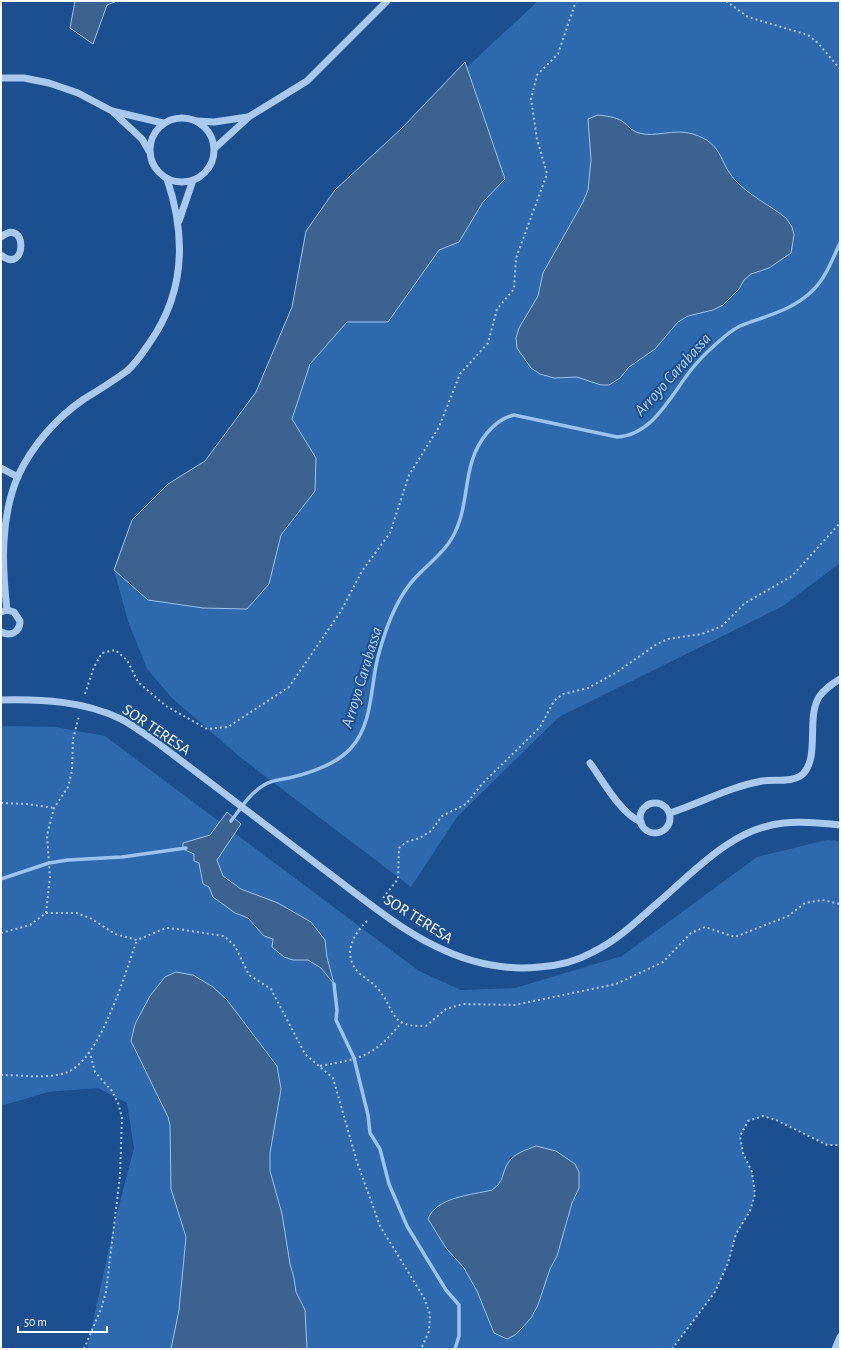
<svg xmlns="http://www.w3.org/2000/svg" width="841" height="1350" font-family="'Alegreya Sans',sans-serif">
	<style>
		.green { fill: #2e69ad }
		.water { fill: #3c6290; stroke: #9cc4f0 }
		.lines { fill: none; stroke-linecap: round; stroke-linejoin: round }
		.stream { stroke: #9cc4f0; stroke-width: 3.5 }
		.path { stroke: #a9c9ee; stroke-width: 2; stroke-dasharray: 2 3; stroke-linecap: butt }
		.minor { stroke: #a9c9ee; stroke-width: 7 }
		.labels { text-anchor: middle; stroke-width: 4; stroke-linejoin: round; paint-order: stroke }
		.street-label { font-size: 16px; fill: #fff; stroke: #1b4f8f }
		.water-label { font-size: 17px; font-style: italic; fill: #b5d3f5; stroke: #1b4f8f }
	</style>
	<rect width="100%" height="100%" fill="#1b4f8f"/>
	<g class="green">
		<path d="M538 1H840V563L783 606 559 717 457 817 411 887 240 757 172 698 147 669 128 621 114 570 132 520 168 484 205 461 256 392 292 307 306 231 335 190Z"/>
		<path d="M1 726 56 727 105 736 419 971 461 990 515 988 622 956 757 857 827 840 840 841V1145H827L776 1120 763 1116 748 1121 740 1136 743 1153 752 1172 755 1194 750 1211 736 1234 728 1263 715 1292 672 1349H87L115 1221 134 1148 127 1103 98 1088 48 1092 1 1106Z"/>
	</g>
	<g class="water">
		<path d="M75 1H117L107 5 93 44 70 28Z"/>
		<path d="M465 62 505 179 483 202 459 242 439 250 388 322H347L310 364 292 419 316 458 315 491 281 535 269 584 247 609 203 608 148 600 114 570 132 520 168 484 205 461 256 392 292 307 306 231 335 190 401 129Z"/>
		<path d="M598 115C606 116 615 117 622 121 628 125 631 131 639 133 655 138 674 128 693 134 724 144 718 161 735 180 747 194 771 206 786 218L792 227 794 235 791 253 769 268 751 274 744 280 739 289 723 305 713 310 688 316 678 322 655 349 629 367 620 378 609 385H601L577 377 554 378 540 374 531 368 517 348 516 338 519 328 538 296 543 273 583 202 588 190 591 160 588 119Z"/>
		<path d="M227 812 241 824 217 860 223 876 241 889 278 903 311 922 325 940 327 957 334 984 321 968 308 960H293L284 957 272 947 273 939 264 936 248 918 235 913 213 897 209 887 203 884 199 863 194 861V854L183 849V843L210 835Z"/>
		<path d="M176 972 193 975 213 987 227 1000 277 1066 281 1089 270 1153V1171L282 1214 290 1264 294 1278 296 1292 305 1310 307 1349H171L179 1310 186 1237 171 1189 170 1125 168 1117 131 1041 135 1024 150 996 165 977Z"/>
		<path d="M536 1146 556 1151 575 1164 579 1172V1188L572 1203 557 1256 550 1269 538 1305 531 1318 522 1328 515 1335 507 1339 494 1333 477 1291 464 1268 446 1248 428 1219C436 1197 472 1195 492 1190 505 1181 501 1174 508 1163 514 1153 526 1150 536 1146Z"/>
	</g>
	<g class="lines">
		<g class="stream">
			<path d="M231 821C241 808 249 794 264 785 272 780 280 780 289 778 310 773 337 764 351 748 374 723 370 683 379 653 386 627 397 597 416 577 428 564 443 554 452 538 472 504 460 465 487 433 495 424 502 418 514 415L617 437C653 435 671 395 691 370 701 357 726 333 740 326 765 316 791 311 811 292 825 280 832 260 840 243"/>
			<path d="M1 879 49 863 68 860 122 857 186 848"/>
			<path d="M334 984 337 1010 336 1020 354 1058 368 1115 370 1133 380 1149 389 1184 407 1226 446 1290 459 1305V1336L455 1349"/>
		</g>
		<g class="path">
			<path d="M726 1 748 17 808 35 818 43 840 69"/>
			<path d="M85 694 94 667 102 653 115 650 127 660 138 682 166 706 207 729 228 727 289 687 341 611 362 571 390 533 409 475 439 427 460 374 488 343 497 309 514 289 516 258 547 174 537 139 531 99 537 75 558 54 576 1"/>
			<path d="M1 803 27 804 54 808"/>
			<path d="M383 898 398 879 399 848 406 842 420 838 431 831 442 816 466 804 482 784 540 727 554 701 563 694 588 688 617 672 657 644 668 639 702 634 722 626 745 603 792 576 840 523"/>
			<path d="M46 913 50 877 47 835 54 808 68 787 72 771 73 739 79 716"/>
			<path d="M367 921C353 935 342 954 358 972 365 979 373 982 379 990 397 1013 389 1027 426 1026L446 1009 463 1004 515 1005 616 984 663 962 691 933 705 927 735 937 788 916 805 903 822 900 840 904"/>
			<path d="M1 933 30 925 46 913H77L92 919 115 934 137 940 166 928 178 929 224 936 235 946 249 975 271 989 305 1054 333 1078 357 1162 380 1226 424 1298 430 1314 429 1331 421 1349"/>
			<path d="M320 1066C363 1058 373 1057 402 1022"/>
			<path d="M1 1075C20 1075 47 1079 65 1073 100 1062 125 973 137 940"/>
			<path d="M84 1349 101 1309 106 1292 120 1176 122 1117 118 1103 112 1091 95 1072 90 1053"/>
			<path d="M672 1349 715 1292 728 1263 736 1234 750 1211 755 1194 752 1172 743 1153 740 1136 748 1121 763 1116 776 1120 827 1145H840"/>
		</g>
		<g class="minor">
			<path d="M1 78H24L49 83 78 93 112 111 163 123"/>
			<path d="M114 113 142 139 149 151"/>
			<circle cx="182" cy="150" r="32"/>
			<path d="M197 121 214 122 248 117"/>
			<path d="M215 148 250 116 307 81 387 1"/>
			<path d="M179 221 193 180"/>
			<path d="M1 237C28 216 27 276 1 255"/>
			<path d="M1 468 18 477"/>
			<path d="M7 610C2 566 0 518 18 476 32 446 56 418 84 399 99 390 113 381 127 371 135 364 142 354 148 345 185 294 187 238 167 179"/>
			<path d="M1 612 7 610 14 612 20 621C20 632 11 637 1 632"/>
			<path d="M1 700C42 699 84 701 121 719 133 725 144 734 155 741 211 783 266 825 322 868 388 917 451 976 539 967 557 966 577 961 593 952 616 941 635 923 654 906 692 874 731 828 784 823 802 821 822 823 840 825"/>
			<path d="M590 763C603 781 621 814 641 822"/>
			<circle cx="655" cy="818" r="15"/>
			<path d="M670 813C701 803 729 787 762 781 775 779 793 783 803 774 820 756 806 718 819 697 824 689 832 684 840 679"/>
			<path d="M835 1349 840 1337"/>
		</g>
	</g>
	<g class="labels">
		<g class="street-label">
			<text transform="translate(157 729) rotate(34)" y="6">SOR TERESA</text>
			<text transform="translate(419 918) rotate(32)" y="6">SOR TERESA</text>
		</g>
		<g class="water-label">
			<text transform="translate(672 374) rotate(-48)" y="6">Arroyo Carabassa</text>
			<text transform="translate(361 677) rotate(-73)" y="6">Arroyo Carabassa</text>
		</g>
	</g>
	<rect width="841" height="1350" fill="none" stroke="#ffffff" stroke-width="4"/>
	<path d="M18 1326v6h89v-6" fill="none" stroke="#ffffff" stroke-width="2"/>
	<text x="24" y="1326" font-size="12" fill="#ffffff" stroke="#1b4f8f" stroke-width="3" paint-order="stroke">50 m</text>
</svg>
